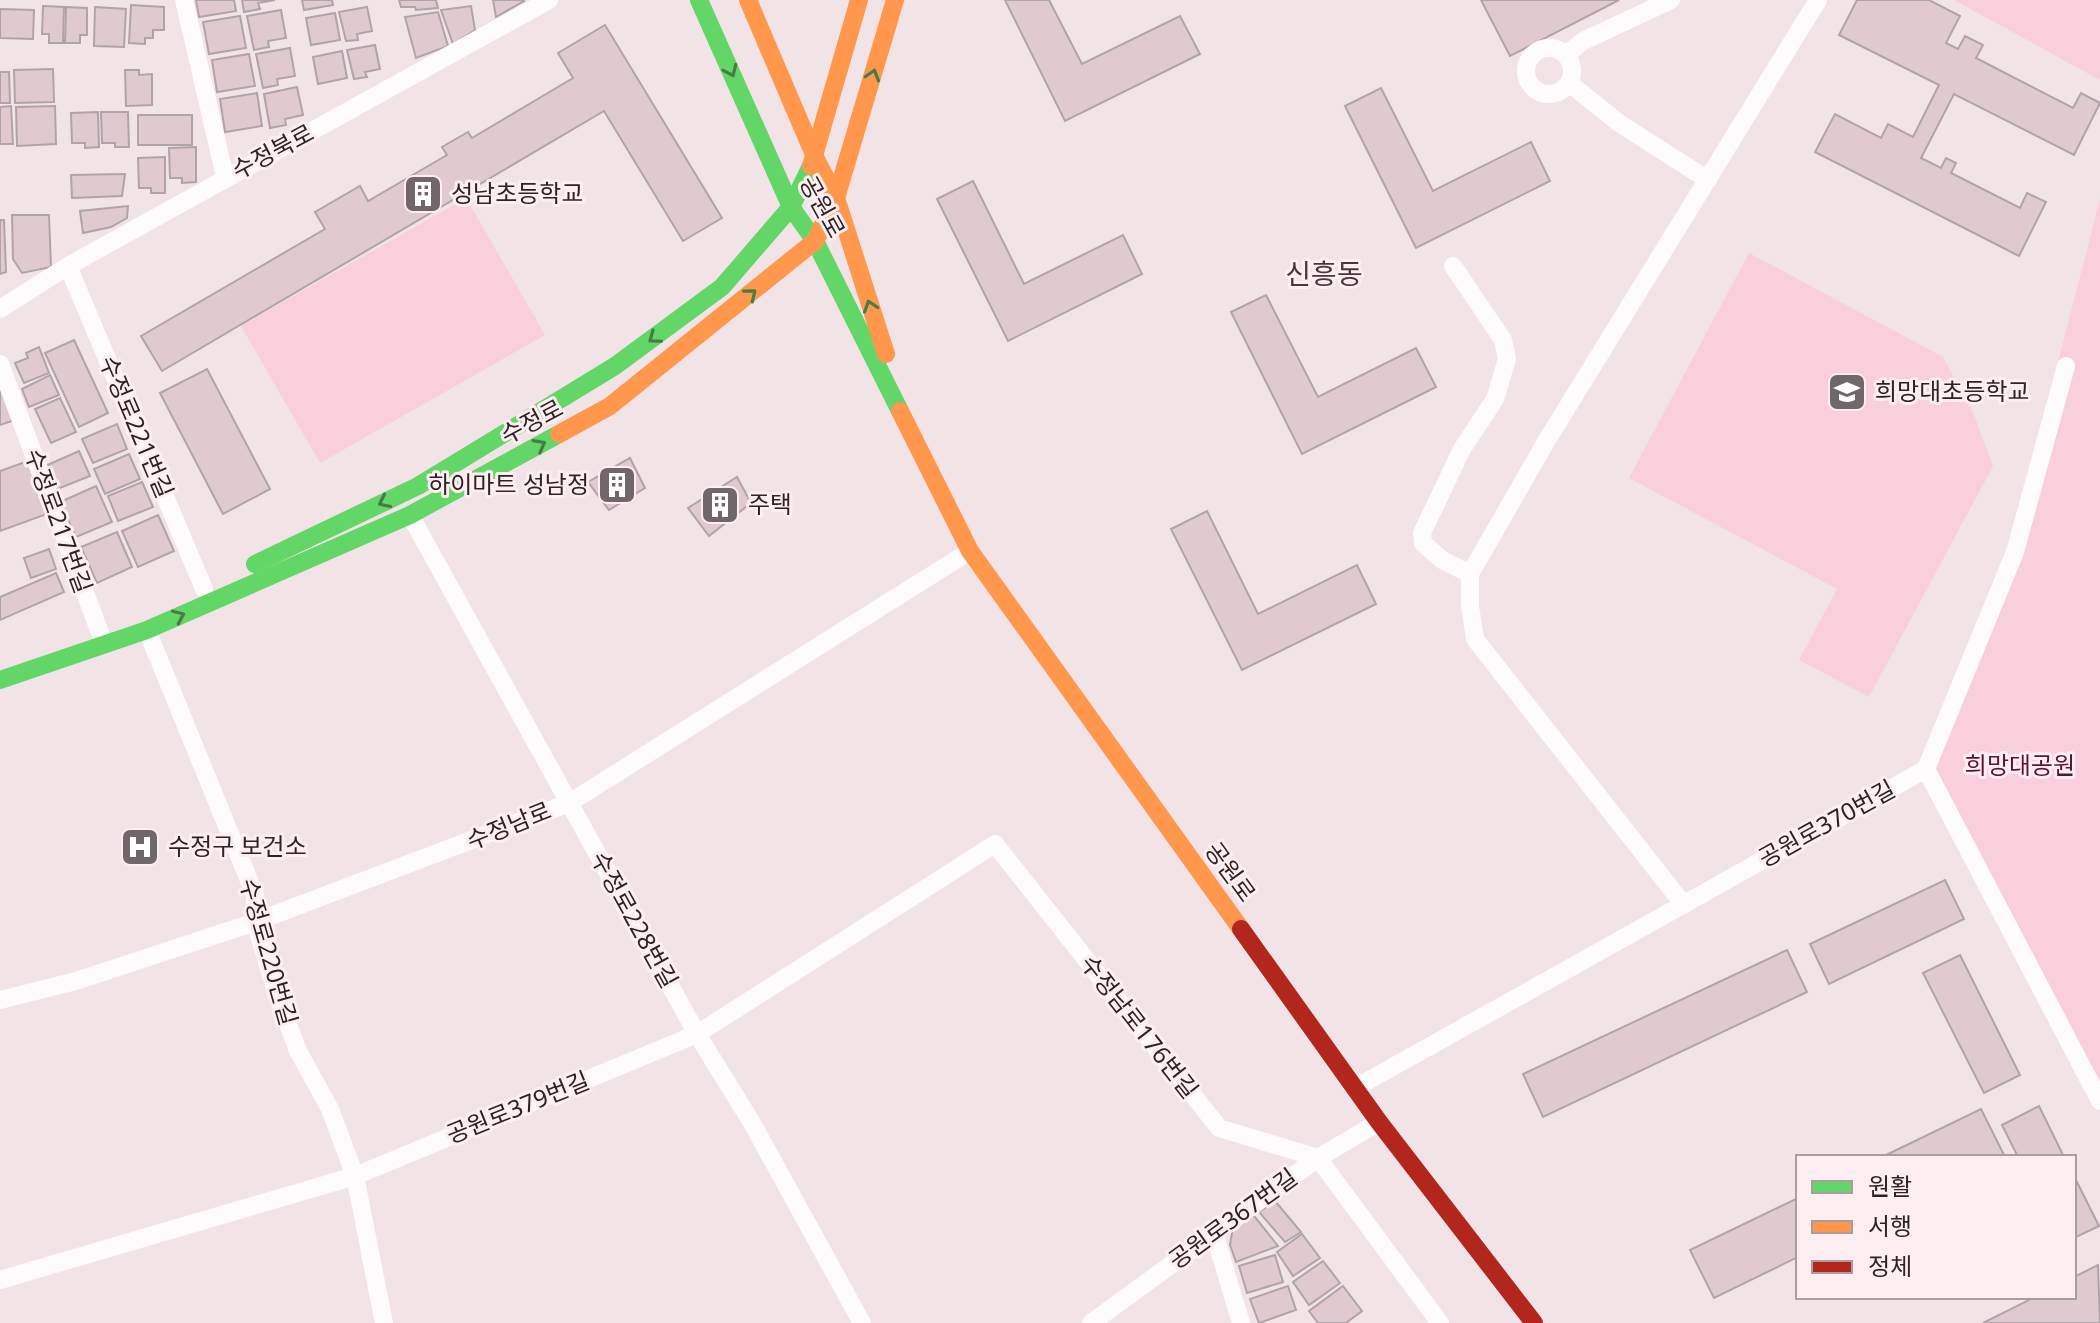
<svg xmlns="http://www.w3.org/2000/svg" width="2100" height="1323" font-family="'Noto Sans','Noto Sans KR',sans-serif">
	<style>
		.green { fill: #f8cfda }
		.building { fill: #e0cad0; stroke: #b0a4a8; stroke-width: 2 }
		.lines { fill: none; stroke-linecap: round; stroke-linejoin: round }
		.street { stroke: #fdfbfb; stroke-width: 18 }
		.fast { stroke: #63d668; stroke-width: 18 }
		.slow { stroke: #ff974d; stroke-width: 18 }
		.jam { stroke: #b3261e; stroke-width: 18 }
		.oneway { stroke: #487c46 }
		.labels { text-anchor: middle; stroke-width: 6; stroke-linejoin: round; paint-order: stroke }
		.street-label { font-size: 24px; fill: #2c2325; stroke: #feeef2 }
		.poi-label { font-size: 24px; fill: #2c2325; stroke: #feeef2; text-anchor: start }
		.park-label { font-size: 24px; fill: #5c1332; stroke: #feeef2 }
		.quarter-label { font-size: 28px; fill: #49353b; stroke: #feeef2 }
	</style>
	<rect width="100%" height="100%" fill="#f2e3e7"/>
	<g class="green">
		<path d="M1954 0H2100V80Z"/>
		<path d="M466 198 545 335 320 463 241 326Z"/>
		<path d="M2100 199V1090L1933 775 2013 537Z"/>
		<path d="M1749 253 1943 357 1974 415 1993 466 1869 697 1799 660 1837 589 1629 478Z"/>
	</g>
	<g class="building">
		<path d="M196 0H234L236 11 199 17Z"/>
		<path d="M242 0H275L258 3 260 9 244 12Z"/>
		<path d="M302 0H332L333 5 304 10Z"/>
		<path d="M399 0H436L438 8 416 10 415 7H401Z"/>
		<path d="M493 0H523L524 1 496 17Z"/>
		<path d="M1005 0H1049L1082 64 1180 16 1200 54 1065 121Z"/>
		<path d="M1481 0H1619L1510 56Z"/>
		<path d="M1857 0H1929L1960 16 1946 43 1958 49 1965 36 1983 45 1976 58 2073 108 2081 93 2100 103 2074 155 1954 94 1921 158 1941 168 1946 158 1956 163 1951 173 2020 208 2027 193 2046 202 2019 256 1815 152 1835 114 1881 138 1888 124 1913 137 1939 85 1839 35Z"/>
		<path d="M131 5 164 7V30H153V38H145V44L129 43Z"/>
		<path d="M43 6 64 7 63 43H49V34H42Z"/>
		<path d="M471 6 475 30 453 44 441 10Z"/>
		<path d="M66 7 87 8V35H80V43H65Z"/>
		<path d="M95 7 126 9 124 47 94 46Z"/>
		<path d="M367 7 372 31 357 34 358 40 346 41 339 12Z"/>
		<path d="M0 9 34 10 33 39 0 38Z"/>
		<path d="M281 10 286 38 268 41 269 47 254 50 247 16Z"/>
		<path d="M438 12 448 46 416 58 405 17Z"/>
		<path d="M335 13 340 40 311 45 306 18Z"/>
		<path d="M240 16 246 48 209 54 203 22Z"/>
		<path d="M605 25 722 218 683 241 604 111 162 371 141 336 325 229 315 212 360 186 368 201 447 155 442 147 468 132 472 138 573 78 558 53Z"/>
		<path d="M375 45 380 69 365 72 367 77 354 79 347 50Z"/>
		<path d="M290 48 295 76 277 79 278 85 263 88 256 54Z"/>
		<path d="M342 51 347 78 318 84 313 57Z"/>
		<path d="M249 54 255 86 217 92 212 60Z"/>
		<path d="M53 69 54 102 15 103 14 70Z"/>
		<path d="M125 70H139V75L152 74V105L126 106Z"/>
		<path d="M0 72H9L10 103H0Z"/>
		<path d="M297 87 303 115 285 119 286 125 270 128 264 94Z"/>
		<path d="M1381 88 1433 191 1531 142 1550 181 1416 248 1345 106Z"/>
		<path d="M257 93 262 126 225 132 220 99Z"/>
		<path d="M11 106 13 144H0V107Z"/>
		<path d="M55 106 56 144 17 146 16 107Z"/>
		<path d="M98 112 99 147 85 148V143H72L71 113Z"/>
		<path d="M101 112H128L129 147H115V143H102Z"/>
		<rect x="138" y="115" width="54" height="30"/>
		<path d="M196 147V182L182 183V178H170L169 148Z"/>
		<path d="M165 157V193H151V188H139L138 158Z"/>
		<path d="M125 174 122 196 72 198 71 175Z"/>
		<path d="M973 181 1024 284 1123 235 1142 274 1008 341 937 199Z"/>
		<path d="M128 206 127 218 111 227 83 233 80 211Z"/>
		<path d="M12 215H49L51 267 22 273 13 259Z"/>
		<path d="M0 220H4L6 272 0 274Z"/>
		<path d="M1266 295 1318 397 1416 348 1436 387 1302 454 1231 312Z"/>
		<path d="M74 340 108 413 79 427 45 353Z"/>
		<path d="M39 347 49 373 24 383 15 363 28 358 26 353Z"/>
		<path d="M207 369 270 489 223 514 160 393Z"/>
		<path d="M50 375 59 395 29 407 22 389Z"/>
		<path d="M0 380 15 420 0 425Z"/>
		<path d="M60 398 76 432 51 443 35 409Z"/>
		<path d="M117 424 127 449 93 463 82 439Z"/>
		<path d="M79 451 90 476 55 490 45 466Z"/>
		<path d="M129 454 140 479 105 494 94 469Z"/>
		<path d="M630 458 645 488 609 510 588 482Z"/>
		<path d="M28 461 47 514 0 531V471Z"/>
		<path d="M737 477 751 503 709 536 688 508Z"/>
		<path d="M142 482 153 507 118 521 108 496Z"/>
		<path d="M96 486 112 522 76 537 60 502Z"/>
		<path d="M1207 511 1258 614 1357 565 1376 604 1242 670 1171 529Z"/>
		<path d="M158 515 174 551 138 567 122 531Z"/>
		<path d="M117 532 132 567 97 583 81 547Z"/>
		<path d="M49 549 56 569 31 578 24 558Z"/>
		<path d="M56 573 64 592 0 620V597Z"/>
		<path d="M1945 880 1964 919 1829 984 1810 944Z"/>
		<path d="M1787 950 1807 992 1543 1117 1523 1074Z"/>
		<path d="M1960 955 2020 1075 1984 1093 1923 973Z"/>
		<path d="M2039 1106 2064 1157H2018L2002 1125Z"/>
		<path d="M1981 1109 2005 1157H1882Z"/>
		<path d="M2074 1176 2099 1226 2074 1238Z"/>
		<path d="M1798 1198V1257L1714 1298 1690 1250Z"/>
		<path d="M1275 1201 1301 1232 1285 1242 1259 1212Z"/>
		<path d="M1251 1212 1278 1246 1236 1262 1230 1245 1233 1227Z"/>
		<path d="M1302 1234 1320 1258 1293 1276 1277 1252Z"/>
		<path d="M1275 1255 1283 1282 1247 1293 1239 1266Z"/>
		<path d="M1323 1261 1340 1283 1309 1305 1293 1282Z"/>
		<path d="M2098 1265 2100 1323H1983L2035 1297H2074V1277Z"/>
		<path d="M1288 1286 1296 1310 1259 1323 1250 1299Z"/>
		<path d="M1343 1286 1362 1311 1346 1323H1318L1309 1311Z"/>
	</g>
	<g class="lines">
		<g class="street">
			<path d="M184 0 225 177"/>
			<circle cx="1549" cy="71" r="23"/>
			<path d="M1566 55 1583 41 1671 0"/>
			<path d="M1569 83 1619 123 1708 180"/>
			<path d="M68 266 204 589"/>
			<path d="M1453 266 1503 340 1507 359 1495 399 1462 449 1422 533 1423 543 1442 560 1470 574"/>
			<path d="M0 309 68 266 549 0"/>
			<path d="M0 364 100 633"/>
			<path d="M410 515 697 1034 752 1123 862 1323"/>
			<path d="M147 630 255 895V922L277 995 298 1051 330 1109 355 1176 384 1323"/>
			<path d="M1926 769 2100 1101"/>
			<path d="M1684 905 1475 639 1470 606V574L1547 440 1818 0"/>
			<path d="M0 1000 76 981 255 922 569 803 970 551"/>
			<path d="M1355 1088 1926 769 2015 552 2066 366"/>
			<path d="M1214 1233 1241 1323"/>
			<path d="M0 1280 355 1176 697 1034 995 844 1219 1128 1318 1158 1440 1323"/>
			<path d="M1091 1323 1318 1158 1379 1122"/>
		</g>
		<g class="fast">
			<path d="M699 0 791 207 815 241 900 411"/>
			<path d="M255 564 418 486 615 366 722 287 791 207 811 166"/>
			<path d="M0 680 147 630 410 515 559 434"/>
		</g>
		<g class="slow">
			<path d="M748 0 815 157 836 198 886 354"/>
			<path d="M811 166 859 0"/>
			<path d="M900 411 970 551 1241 929"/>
			<path d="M559 434 610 406 815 241 836 198 895 0"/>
		</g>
		<path class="jam" d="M1241 929 1379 1122 1534 1323"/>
	</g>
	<defs><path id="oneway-chevron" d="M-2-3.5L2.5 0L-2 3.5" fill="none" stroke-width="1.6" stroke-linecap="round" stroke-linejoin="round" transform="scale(2)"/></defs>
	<g class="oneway">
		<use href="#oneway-chevron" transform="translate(731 71) rotate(66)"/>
		<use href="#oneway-chevron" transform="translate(873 75) rotate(-73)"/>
		<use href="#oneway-chevron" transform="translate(751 294) rotate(-39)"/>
		<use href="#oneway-chevron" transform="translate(870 306) rotate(-108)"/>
		<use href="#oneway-chevron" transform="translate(654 338) rotate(143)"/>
		<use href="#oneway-chevron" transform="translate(540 445) rotate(-28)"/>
		<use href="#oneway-chevron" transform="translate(384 502) rotate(154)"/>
		<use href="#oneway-chevron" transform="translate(179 616) rotate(-24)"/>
	</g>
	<defs>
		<symbol id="building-square" viewBox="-11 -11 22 22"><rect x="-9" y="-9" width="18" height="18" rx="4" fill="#716669" stroke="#feeef2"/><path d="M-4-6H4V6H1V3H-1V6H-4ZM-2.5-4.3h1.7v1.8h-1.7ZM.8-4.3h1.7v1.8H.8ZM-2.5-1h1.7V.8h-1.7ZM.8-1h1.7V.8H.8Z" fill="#fff"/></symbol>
		<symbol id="school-square" viewBox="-11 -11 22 22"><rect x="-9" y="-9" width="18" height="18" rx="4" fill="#716669" stroke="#feeef2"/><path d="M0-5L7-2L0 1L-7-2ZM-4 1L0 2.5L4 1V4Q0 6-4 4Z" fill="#fff"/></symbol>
		<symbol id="hospital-square" viewBox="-11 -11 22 22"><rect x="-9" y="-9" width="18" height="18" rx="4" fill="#716669" stroke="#feeef2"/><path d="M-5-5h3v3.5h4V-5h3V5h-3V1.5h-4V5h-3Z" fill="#fff"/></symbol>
	</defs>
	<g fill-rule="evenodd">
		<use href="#building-square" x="401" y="172" width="44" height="44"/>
		<use href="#school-square" x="1825" y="370" width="44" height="44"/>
		<use href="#building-square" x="595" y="463" width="44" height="44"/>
		<use href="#building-square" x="698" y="483" width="44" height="44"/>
		<use href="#hospital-square" x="118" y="825" width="44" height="44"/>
	</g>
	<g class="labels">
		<g class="street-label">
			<text transform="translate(273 152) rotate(-28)" y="8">수정북로</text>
			<text transform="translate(822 207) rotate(61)" y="8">공원로</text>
			<text transform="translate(532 422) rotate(-28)" y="8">수정로</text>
			<text transform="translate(136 427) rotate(67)" y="8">수정로221번길</text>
			<text transform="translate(58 521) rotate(70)" y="8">수정로217번길</text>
			<text transform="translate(1827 824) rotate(-29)" y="8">공원로370번길</text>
			<text transform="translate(509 826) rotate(-22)" y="8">수정남로</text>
			<text transform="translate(1230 872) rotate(54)" y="8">공원로</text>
			<text transform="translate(634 920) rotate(61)" y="8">수정로228번길</text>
			<text transform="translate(268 952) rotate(74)" y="8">수정로220번길</text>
			<text transform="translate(1139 1027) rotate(52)" y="8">수정남로176번길</text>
			<text transform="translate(518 1108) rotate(-22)" y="8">공원로379번길</text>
			<text transform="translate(1233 1219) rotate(-36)" y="8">공원로367번길</text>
		</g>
		<g class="poi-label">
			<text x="451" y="202">성남초등학교</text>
			<text x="1875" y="400">희망대초등학교</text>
			<text x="589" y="493" text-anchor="end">하이마트 성남정</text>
			<text x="748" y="513">주택</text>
			<text x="168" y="855">수정구 보건소</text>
		</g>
		<g class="park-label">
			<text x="2020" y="774">희망대공원</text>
		</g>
		<g class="quarter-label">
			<text x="1324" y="284">신흥동</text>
		</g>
	</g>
	<rect x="1796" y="1155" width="280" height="144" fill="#feeef2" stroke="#aa9da0" stroke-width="2"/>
	<rect x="1812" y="1181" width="40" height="12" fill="#63d668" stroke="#aa9da0" stroke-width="2"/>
	<text x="1868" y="1195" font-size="24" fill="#2c2325">원활</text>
	<rect x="1812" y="1221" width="40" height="12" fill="#ff974d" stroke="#aa9da0" stroke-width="2"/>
	<text x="1868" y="1235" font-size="24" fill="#2c2325">서행</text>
	<rect x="1812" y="1261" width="40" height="12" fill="#b3261e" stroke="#aa9da0" stroke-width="2"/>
	<text x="1868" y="1275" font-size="24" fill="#2c2325">정체</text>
</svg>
